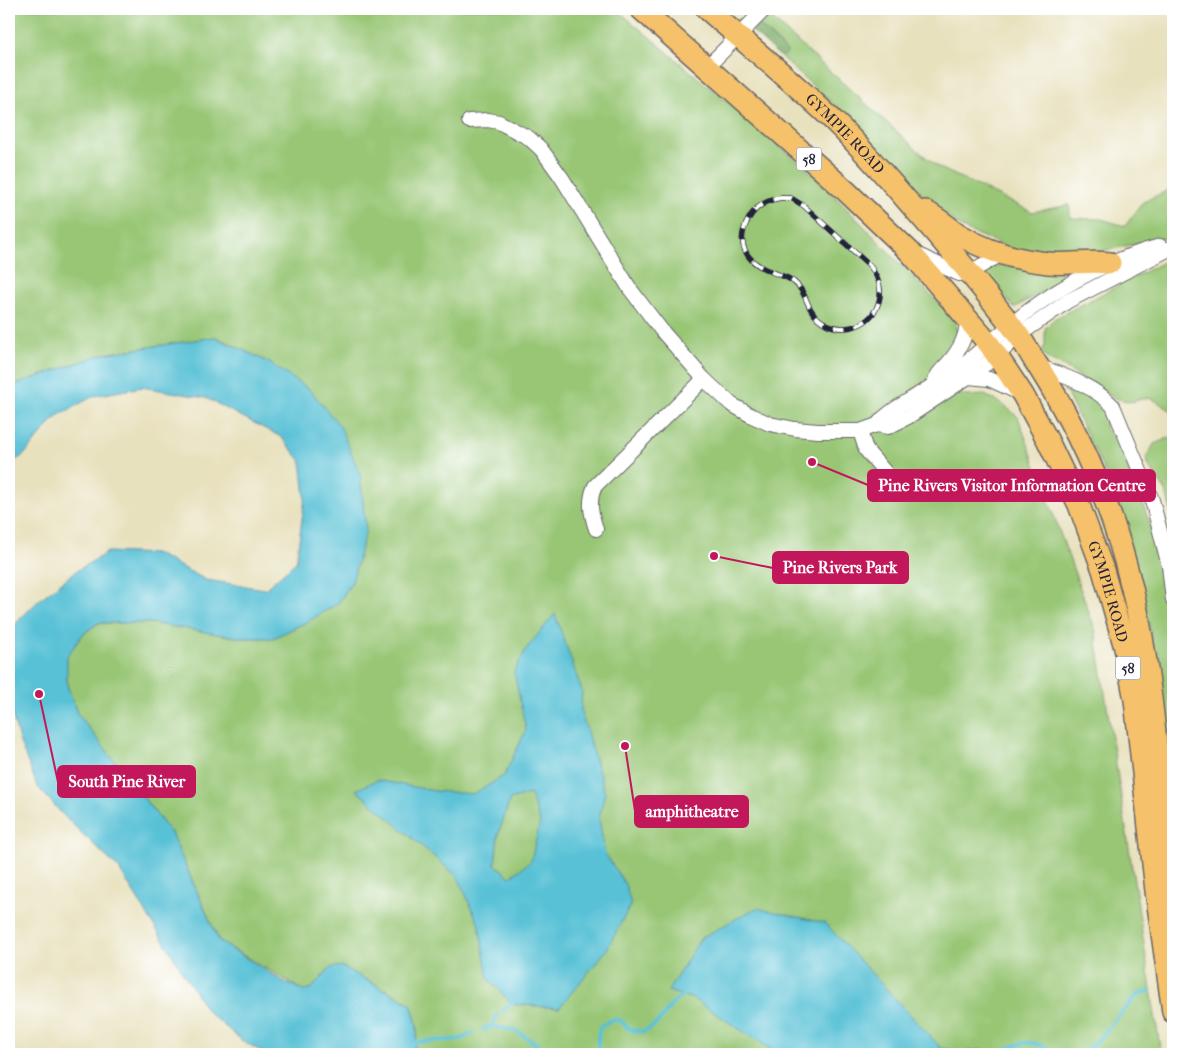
<svg xmlns="http://www.w3.org/2000/svg" width="1182" height="1063" font-family="'IM FELL French Canon',serif">
	<style>
		.green { fill: #98c674; stroke: #5d7458 }
		.forest { fill: #7aab66; stroke: #4e6650 }
		.water { fill: #59c1d6; stroke: #3e7288; fill-rule: evenodd }
		.lines { fill: none; stroke-linecap: round; stroke-linejoin: round }
		.stream { stroke: #59c1d6; stroke-width: 4 }
		.minor-casing { stroke: #676568; stroke-width: 16 }
		.highway-casing { stroke: #676568; stroke-width: 24 }
		.minor { stroke: #fff; stroke-width: 14 }
		.highway { stroke: #f5c16b; stroke-width: 21 }
		.rail-casing { stroke: #22223b; stroke-width: 5.5 }
		.rail { stroke: #fff; stroke-width: 4; stroke-dasharray: 11; stroke-linecap: butt }
		.labels { text-anchor: middle; stroke-width: 5; stroke-linejoin: round; paint-order: stroke }
		.shield { fill: #fff; stroke: #646476; stroke-width: 1 }
		.shield-label { font-size: 14px; font-weight: bold; fill: #22223b }
		.street-label { font-size: 15px; fill: #22223b; stroke: #fff }
		.leader { fill: none; stroke: #c2185b; stroke-width: 2 }
		.callout-dot { fill: #c2185b; stroke: #fff; stroke-width: 2 }
		.callout { fill: #c2185b; stroke: #c2185b; stroke-width: 2 }
		.callout-label { font-size: 16px; text-anchor: middle; font-weight: bold; fill: #fff }
	</style>
	<rect width="100%" height="100%" fill="#fff"/>
	<filter id="ink" filterUnits="userSpaceOnUse"><feTurbulence type="fractalNoise" baseFrequency=".02" numOctaves="2"/><feDisplacementMap in="SourceGraphic" scale="10" xChannelSelector="R" yChannelSelector="G"/><feConvolveMatrix kernelMatrix="1 2 1 2 8 2 1 2 1" color-interpolation-filters="sRGB"/></filter>
	<filter id="wash" filterUnits="userSpaceOnUse"><feTurbulence type="fractalNoise" baseFrequency=".0096" numOctaves="4" result="noise"/><feDisplacementMap in="SourceGraphic" scale="20" xChannelSelector="R" yChannelSelector="G"/><feGaussianBlur stdDeviation="1.12" result="paint"/><feColorMatrix in="noise" values="0 0 0 0 0 0 0 0 0 0 0 0 0 0 0 0 0 1.4 0 .05"/><feComposite in="paint" operator="in"/></filter>
	<g filter="url(#wash)">
		<rect width="100%" height="100%" fill="#e8e1bd"/>
		<g class="green">
			<path d="M9 9H616L813 174 954 319C961 339 954 344 942 359L963 396 985 395 1001 403 1018 417 1095 629 1161 1054H412C420 1033 418 1025 411 1004L368 980 330 968 311 989 303 990 219 941 171 833 77 713 67 685 66 656 83 634 98 623H151L242 638H273L309 621 338 603 352 582 310 390 268 362 216 337 103 354 9 387Z"/>
			<path d="M770 17 916 149 938 167 1032 212 1069 205 1071 218 1101 219 1125 226 1143 202 1173 188V236L1083 255 1017 251 964 229 940 212 830 101 782 58 788 52 758 24Z"/>
			<path d="M1173 257V412L1151 398 1142 399 1131 402 1114 398 1061 365 1049 360 1041 351 1045 346V328L1054 319Z"/>
			<path d="M1007 263 1074 273 1014 308 986 274C990 267 1000 265 1007 263Z"/>
			<path d="M1058 380 1102 401 1107 410 1105 429 1124 447 1156 543 1154 553 1162 560 1173 690V815L1162 698 1142 587 1114 491 1067 394Z"/>
			<path d="M1173 436V521L1166 491 1148 465 1147 457 1154 444Z"/>
		</g>
		<path class="forest" d="M758 24 788 52 782 58 752 31Z"/>
		<g class="water">
			<path d="M215 337 268 362 310 390 340 426 360 474 366 530 352 582 338 603 309 621 273 638H242L151 623H98L83 634 67 656V685L77 713 171 833 219 941 283 981 303 990 311 989 330 968 341 966 411 1004C418 1025 420 1033 412 1054H266L241 1040 207 1011 119 869 64 816 37 786 19 740 9 703V651L14 625 39 600 76 571 108 552 157 554 206 580 265 589 296 562 305 497 301 461 281 437 206 398 142 387 94 396 57 416 24 455 9 464V387L103 354Z"/>
			<path d="M555 614 582 691 581 711 605 793 599 818 605 854 625 884 631 904 606 951 559 1008 512 1004 488 978 479 925 458 877 356 790 377 780 435 791 473 794 504 776 526 730 514 672 526 649ZM530 794 540 822 531 861 510 877 495 864 498 835 510 800Z"/>
			<path d="M756 908 825 923 941 1048 964 1052 983 1049V1054H778L693 999 668 991 701 938Z"/>
		</g>
		<g class="lines">
			<g class="stream">
				<path d="M503 1011 514 1001"/>
				<path d="M492 1026 497 1015"/>
				<path d="M483 1029 492 1026 516 1031 543 1048 570 1053 598 1049V1038L600 1027 611 1020H620L629 1029 643 1032C647 1030 653 1027 657 1023 667 1014 672 999 685 994"/>
				<path d="M412 1044 417 1042 461 1039 473 1033"/>
				<path d="M995 1054C1026 1041 1028 1037 1058 1054"/>
				<path d="M1075 1054 1083 1053 1099 1039 1138 994 1149 991"/>
			</g>
		</g>
	</g>
	<g filter="url(#ink)">
		<g class="lines">
			<defs>
				<g id="minor">
					<path d="M707 67 765 9"/>
					<path d="M469 121 488 120 499 122 529 138 541 149 562 178 630 289 662 331 704 379 731 404 752 416 770 424 795 429 818 431H860L877 425 888 427 908 417 968 377 997 356 1019 335 1068 301 1173 247"/>
					<path d="M916 254 959 274 969 273 1003 253"/>
					<path d="M1038 366C1064 376 1093 385 1113 406L1152 500 1169 566 1173 600"/>
					<path d="M968 377 989 379 1019 393"/>
					<path d="M935 380C938 372 944 368 949 362 961 348 966 336 968 319"/>
					<path d="M877 425C888 411 904 404 919 394 931 387 943 379 954 371 981 352 1005 328 1031 309 1071 280 1113 259 1160 246"/>
					<path d="M860 431 866 450 885 472"/>
					<path d="M596 529C591 514 588 501 595 486L704 379"/>
				</g>
				<g id="highway">
					<path id="s1" d="M641 9 845 190 910 252 989 344 1023 395 1047 439 1079 505 1103 570 1125 648 1135 700 1156 891 1173 1012"/>
					<path id="s2" d="M707 9C751 48 798 85 840 127 873 160 902 195 932 229 961 263 992 298 1018 335 1026 345 1031 356 1038 366 1081 434 1113 509 1132 588 1156 690 1159 797 1173 900"/>
					<path d="M925 211C938 218 948 227 960 235 986 251 1019 260 1048 263 1069 265 1089 260 1110 263"/>
				</g>
			</defs>
			<use href="#minor" class="minor-casing"/>
			<use href="#highway" class="highway-casing"/>
			<use href="#minor" class="minor"/>
			<use href="#highway" class="highway"/>
			<defs>
				<path id="rail" d="M781 198H791L804 206 870 266C880 280 884 293 876 309 871 318 862 325 852 327 835 331 818 323 810 308 805 298 803 289 794 282 787 276 778 275 770 271 746 262 735 243 748 220 755 207 766 200 781 198Z"/>
			</defs>
			<use href="#rail" class="rail-casing"/>
			<use href="#rail" class="rail"/>
		</g>
	</g>
	<g class="labels">
		<g class="shield">
			<rect x="796.5" y="147.5" width="25" height="23" rx="4"/>
			<rect x="1115.5" y="656.5" width="25" height="23" rx="4"/>
		</g>
		<g class="shield-label">
			<text x="809" y="164">58</text>
			<text x="1128" y="673">58</text>
		</g>
		<g class="street-label">
			<text dy="5" stroke="none"><textPath href="#s2" startOffset="186">GYMPIE ROAD</textPath></text>
			<text dy="5" stroke="none"><textPath href="#s1" startOffset="760">GYMPIE ROAD</textPath></text>
		</g>
	</g>
	<path class="leader" d="M812 462L868 485M714 556L773 568M39 694L58 782M625 746L635 811"/>
	<g class="callout-dot">
		<circle cx="812" cy="462" r="5"/>
		<circle cx="714" cy="556" r="5"/>
		<circle cx="39" cy="694" r="5"/>
		<circle cx="625" cy="746" r="5"/>
	</g>
	<g class="callout">
		<rect x="868" y="470" width="287" height="31" rx="5"/>
		<rect x="773" y="552" width="135" height="31" rx="5"/>
		<rect x="58" y="766" width="137" height="31" rx="5"/>
		<rect x="635" y="796" width="113" height="31" rx="5"/>
	</g>
	<g class="callout-label">
		<text x="1012" y="491">Pine Rivers Visitor Information Centre</text>
		<text x="840" y="573">Pine Rivers Park</text>
		<text x="127" y="787">South Pine River</text>
		<text x="692" y="817">amphitheatre</text>
	</g>
	<rect width="1182" height="1063" fill="none" stroke="#fff" stroke-width="30"/>
</svg>
